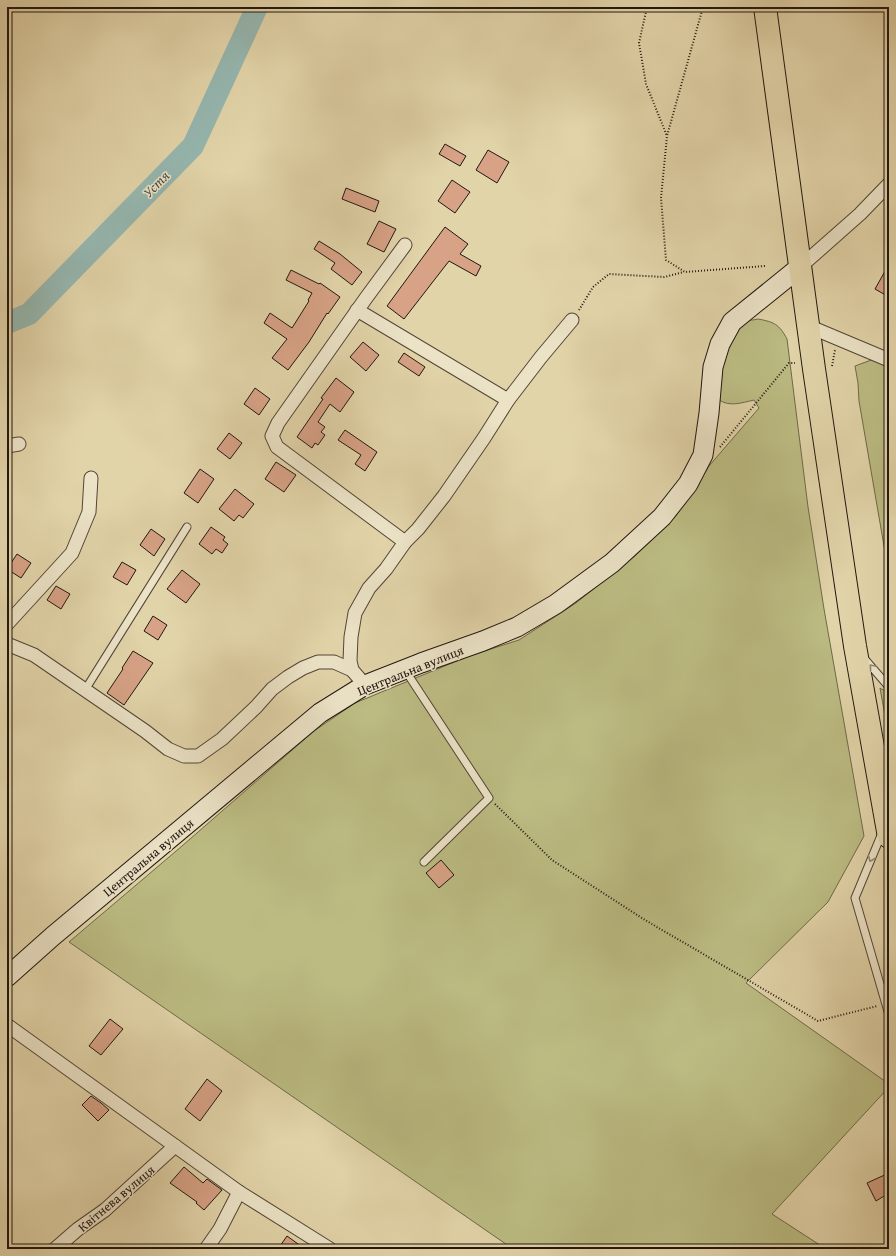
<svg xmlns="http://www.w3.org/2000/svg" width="896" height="1256" font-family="'Gentium Book Plus',serif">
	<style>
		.green { fill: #bbbb82; stroke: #6e694a }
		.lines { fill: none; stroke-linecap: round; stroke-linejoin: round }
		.river { stroke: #96b7b0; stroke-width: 22 }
		.building { fill: #d7a286; stroke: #211711 }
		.lane-casing { stroke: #514637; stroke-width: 9 }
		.street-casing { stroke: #514637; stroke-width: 15 }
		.secondary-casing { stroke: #211711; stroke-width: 21 }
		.highway-casing { stroke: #211711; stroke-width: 24 }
		.path { stroke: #211711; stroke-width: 2; stroke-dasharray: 1 2; stroke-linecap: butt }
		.lane { stroke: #ece3c7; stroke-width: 7 }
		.street { stroke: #ece3c7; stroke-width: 13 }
		.secondary { stroke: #ece3c7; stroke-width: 19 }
		.highway { stroke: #e2d4a9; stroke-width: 22 }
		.oneway { stroke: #918775 }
		.labels { text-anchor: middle; stroke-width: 3; stroke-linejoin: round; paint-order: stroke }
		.street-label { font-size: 13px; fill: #211711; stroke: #ece3c7 }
		.water-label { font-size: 14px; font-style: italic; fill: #4a4f49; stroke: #ece3c7 }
	</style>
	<rect width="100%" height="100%" fill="#e2d4a9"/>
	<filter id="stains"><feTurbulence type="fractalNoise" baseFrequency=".005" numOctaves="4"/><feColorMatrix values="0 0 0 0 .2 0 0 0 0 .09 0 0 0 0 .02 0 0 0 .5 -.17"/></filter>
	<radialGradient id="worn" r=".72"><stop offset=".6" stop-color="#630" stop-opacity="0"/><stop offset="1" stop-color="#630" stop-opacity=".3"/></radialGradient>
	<g class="green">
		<path d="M758 319C774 322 779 324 787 339L808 507 824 609 864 836 828 902 746 983 889 1084V1087L772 1214 826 1249H513L69 942 182 846 314 731 355 703 469 656 519 640 576 603 636 555 675 517 697 485 709 466 759 408 754 400C741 403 730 407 719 400 719 377 722 334 745 322 749 320 754 320 758 319Z"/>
		<path d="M874 359 889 366V566L884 546 859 401 858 383 855 366Z"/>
		<path d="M880 688 888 693 889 738Z"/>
	</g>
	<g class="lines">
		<path class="river" d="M7 323 29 314 193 146 257 7"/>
	</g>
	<g class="building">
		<path d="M445 144 466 156 460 166 439 154Z"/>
		<path d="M488 150 509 162 497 183 476 170Z"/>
		<path d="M452 180 470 192 455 213 438 201Z"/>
		<path d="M346 188 379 201 375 212 342 199Z"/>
		<path d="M379 221 396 229 384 252 367 244Z"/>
		<path d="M445 227 468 244 460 254 481 266 476 276 449 261 404 319 387 306Z"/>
		<path d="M319 241 340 254 362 272 352 285 331 269 335 263 314 249Z"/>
		<path d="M889 264V297L875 289Z"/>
		<path d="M291 270 319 284 320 283 340 297 328 314 327 313 309 342 288 370 272 358 287 339 264 323 270 313 292 328 309 301 308 300 312 293 286 280Z"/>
		<path d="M363 342 379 355 366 371 350 357Z"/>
		<path d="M404 353 425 367 419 376 398 362Z"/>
		<path d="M336 378 354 392 340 412 330 404 318 422 325 427 321 432 325 435 318 445 315 443 312 448 297 437 323 399 321 398Z"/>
		<path d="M255 388 270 399 259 415 244 404Z"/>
		<path d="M345 430 377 452 365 471 355 464 361 455 338 440Z"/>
		<path d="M229 433 242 443 230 459 217 449Z"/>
		<path d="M276 462 296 475 284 492 265 479Z"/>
		<path d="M200 469 214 479 198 503 184 493Z"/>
		<path d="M235 489 254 504 243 518 239 515 234 521 219 509Z"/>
		<path d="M211 527 225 537 223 540 228 544 222 553 216 549 212 554 199 544Z"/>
		<path d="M151 529 165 539 154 556 140 545Z"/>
		<path d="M17 554 31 563 21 578 7 569Z"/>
		<path d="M122 562 136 570 127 585 113 577Z"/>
		<path d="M182 570 200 584 186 603 167 589Z"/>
		<path d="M56 586 70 594 61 609 47 600Z"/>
		<path d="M153 616 167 625 158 640 144 631Z"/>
		<path d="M133 651 153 663 124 705 107 693 123 669 122 668Z"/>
		<path d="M441 860 454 875 439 888 426 873Z"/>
		<path d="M110 1019 123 1029 101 1055 89 1046Z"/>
		<path d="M207 1079 222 1091 200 1121 185 1109Z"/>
		<path d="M91 1096 101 1103 109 1110 98 1121 82 1105Z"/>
		<path d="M184 1167 203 1183 207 1179 222 1190 204 1210 196 1203 197 1202 170 1183Z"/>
		<path d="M889 1173V1193L876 1201 867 1183Z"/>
		<path d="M287 1236 305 1249H278Z"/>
	</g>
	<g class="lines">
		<defs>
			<g id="lane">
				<path d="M863 657 889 687"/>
				<path d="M405 670 489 798 424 862"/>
				<path d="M85 690 187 527"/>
				<path d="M882 833 855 898 889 1015"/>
			</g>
			<g id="street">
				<path d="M800 267 860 214 889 184"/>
				<path d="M357 310 508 400"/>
				<path d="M808 326 889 360"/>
				<path d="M7 446 19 444"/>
				<path d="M405 542 277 447 272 436 278 423 366 298 405 245"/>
				<path d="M7 624 72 553 89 512 91 478"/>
				<path d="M7 644 34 655 145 731 168 749 184 756H198L222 739 256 707 272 689 288 677 303 668 318 662H334L352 670 365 685"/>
				<path d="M352 670 350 661 351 637 355 613 369 588 386 569 405 542 418 529 444 496 484 438 508 400 541 357 572 320"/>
				<path d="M7 1025 239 1192 330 1249"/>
				<path d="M55 1249 78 1229 105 1210 175 1146"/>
				<path d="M206 1249 220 1229 239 1192"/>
			</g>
			<path id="secondary" d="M7 977 53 936 320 713 365 685 421 663 483 641 517 627 556 604 612 563 662 517 688 484 703 455 709 413 713 367 720 344 732 322 800 267"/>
			<path id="highway" d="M765 7 814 369 855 646 889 837"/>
		</defs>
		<use href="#lane" class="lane-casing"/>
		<use href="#street" class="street-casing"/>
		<use href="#secondary" class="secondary-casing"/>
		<use href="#highway" class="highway-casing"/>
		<g class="path">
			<path d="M647 7 639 43 646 84 667 136"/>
			<path d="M703 7 667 136 661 198 666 260 685 272 765 266"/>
			<path d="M7 20 15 7"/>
			<path d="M579 310 593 287 609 274 664 277 684 272"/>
			<path d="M832 366 835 350"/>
			<path d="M720 447 789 363H795"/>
			<path d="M495 804 552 860 645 920 818 1021 877 1006"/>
		</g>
		<use href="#lane" class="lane"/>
		<use href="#street" class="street"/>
		<use href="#secondary" class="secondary"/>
		<use href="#highway" class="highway"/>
	</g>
	<defs><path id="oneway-chevron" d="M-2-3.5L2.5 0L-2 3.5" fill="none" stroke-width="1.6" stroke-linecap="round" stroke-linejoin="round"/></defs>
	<g class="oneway">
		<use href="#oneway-chevron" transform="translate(872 667) rotate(-130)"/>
		<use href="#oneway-chevron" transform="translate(871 859) rotate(112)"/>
	</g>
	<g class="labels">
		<g class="street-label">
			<text transform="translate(410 670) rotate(-22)" y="5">Центральна вулиця</text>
			<text transform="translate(148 857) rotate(-40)" y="5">Центральна вулиця</text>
			<text transform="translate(116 1198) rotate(-40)" y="5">Квітнева вулиця</text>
		</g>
		<g class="water-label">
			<text transform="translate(156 184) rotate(-46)" y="5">Устя</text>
		</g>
	</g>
	<rect width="896" height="1256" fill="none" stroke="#e2d4a9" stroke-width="24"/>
	<rect x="8" y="8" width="880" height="1240" fill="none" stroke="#211711" stroke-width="2"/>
	<rect x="12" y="12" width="872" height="1232" fill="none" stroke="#211711"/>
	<rect width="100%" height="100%" filter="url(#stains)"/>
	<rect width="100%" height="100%" fill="url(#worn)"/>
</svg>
